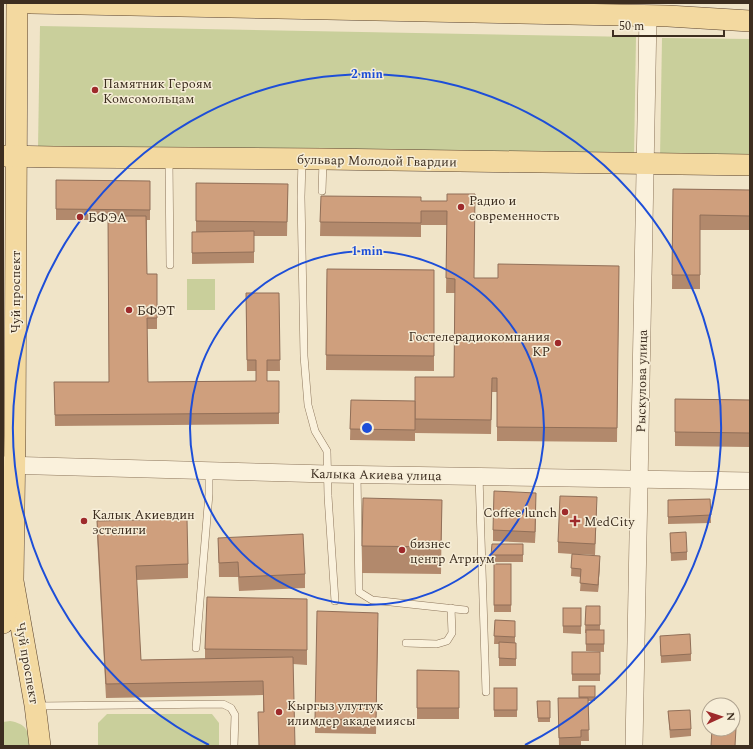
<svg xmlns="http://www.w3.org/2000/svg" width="753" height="749" font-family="Spectral,serif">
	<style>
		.green { fill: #c9cf9b }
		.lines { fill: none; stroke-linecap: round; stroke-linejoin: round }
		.service-casing { stroke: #8d765c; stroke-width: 8 }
		.tertiary-casing { stroke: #8d765c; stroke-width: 18 }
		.primary-casing { stroke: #5b4430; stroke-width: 22 }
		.service { stroke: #faf1dc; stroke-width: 7 }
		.tertiary { stroke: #faf1dc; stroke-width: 17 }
		.primary { stroke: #f3d9a0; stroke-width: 21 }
		.wall { fill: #b2896c }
		.shaded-wall { fill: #916f58 }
		.building { fill: #cf9f7d; stroke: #916f58 }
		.ring { fill: none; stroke: #1d4ed8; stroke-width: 2 }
		.poi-dot { fill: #9e2a2b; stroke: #f7eed8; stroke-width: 1.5 }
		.labels { text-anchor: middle; stroke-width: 3; stroke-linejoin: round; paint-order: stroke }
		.poi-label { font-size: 13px; fill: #3d2e20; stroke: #f7eed8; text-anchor: start }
		.street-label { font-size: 13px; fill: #3d2e20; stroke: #f7eed8 }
		.centre { fill: #1d4ed8; stroke: #f7eed8; stroke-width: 2 }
		.ring-label { font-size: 12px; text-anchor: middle; font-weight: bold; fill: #1d4ed8; stroke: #f7eed8; stroke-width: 3; stroke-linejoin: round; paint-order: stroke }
	</style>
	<rect width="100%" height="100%" fill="#f0e4c8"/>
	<g class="green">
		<path d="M40 26 636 37 634 157 38 147Z"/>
		<path d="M662 38 750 39V160L660 158Z"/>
		<rect x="187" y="279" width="28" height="31"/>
		<path d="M107 714H212L219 723V746H98V723Z"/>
		<path d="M10 721C27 724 28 731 32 746H3V722Z"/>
	</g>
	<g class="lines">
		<defs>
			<g id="service">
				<path d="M169 160 170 265"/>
				<path d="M302 160 301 197 304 356 308 405 315 431 327 451 328 496 335 601"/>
				<path d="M322 191 323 161"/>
				<path d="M357 475 359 592 372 600 465 610"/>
				<path d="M479 476 486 692"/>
				<path d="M406 643 437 644 447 641 452 633 451 608"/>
				<path d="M196 648 209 494V470"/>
				<path d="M37 706 223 704 231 708 235 715 234 746"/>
			</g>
			<g id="tertiary">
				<path d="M3 465 328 474 750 481"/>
				<path d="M634 746 648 16"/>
			</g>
			<g id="primary">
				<path d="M17 3 15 435 13 581 35 705 40 746"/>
				<path d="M31 3 668 16 750 21"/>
				<path d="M3 156 54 157 323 159 750 165"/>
				<path d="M3 623 11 589"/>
			</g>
		</defs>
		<use href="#service" class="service-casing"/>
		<use href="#tertiary" class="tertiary-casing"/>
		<use href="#primary" class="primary-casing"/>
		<use href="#service" class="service"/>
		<use href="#tertiary" class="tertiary"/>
		<use href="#primary" class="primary"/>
	</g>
	<g class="wall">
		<path d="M56 180 150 181V220H147V274H157V329H147L148 382 256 381V371H247L246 293H279L280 371H267V381H279V424L55 426 54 382H109L108 220H56Z"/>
		<path d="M196 183 288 184 287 236H254V263L192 264V232H196Z"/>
		<path d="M673 189 750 190V230H700V289H672Z"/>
		<path d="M321 196 421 201H447L474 278H498L619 266 617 442 497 441V392H492L491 434 415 433V441L350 440 351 400 415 401 454 377 455 293H446L447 225H421V237L320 236Z"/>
		<path d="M327 269 434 270V371L326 370Z"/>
		<path d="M675 399 750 400V447L675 446Z"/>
		<path d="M710 499 711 523 668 524V500Z"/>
		<path d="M442 500 441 574 362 573V546Z"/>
		<path d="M536 504 535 543 493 541V530Z"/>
		<path d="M597 508 595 555 575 554 600 563 598 592 580 591 581 577 571 576 572 554 558 553V542Z"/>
		<path d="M97 521 188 564V578L136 580 141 660 205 659V649L307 599V665L293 664 263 712V695L106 698 97 536Z"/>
		<path d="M670 533 687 552V560L671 561Z"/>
		<path d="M218 538 305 574V588L239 591 238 577H219Z"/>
		<path d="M492 544H523V562H491Z"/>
		<rect x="494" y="564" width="17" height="48"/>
		<path d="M586 606H600V630H604V652L586 651V633H585Z"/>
		<path d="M563 608H581V634L563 633Z"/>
		<path d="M495 620 515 621V643H516V666H499V644H494Z"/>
		<path d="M378 627 376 734 315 733V719Z"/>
		<path d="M660 636 691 654V661L661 663Z"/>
		<path d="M572 652 600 674V681H572Z"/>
		<path d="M417 670 459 671V719H417Z"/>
		<path d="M579 686H595V701H588L589 741H581V746H559L558 698H579Z"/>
		<rect x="494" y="688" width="23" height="29"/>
		<path d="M537 701H550V722H538Z"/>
		<path d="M668 711 691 729V736L670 738Z"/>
	</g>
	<g class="shaded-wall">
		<path d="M536 493V504L535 543V532Z"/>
		<path d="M600 556V563L598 592V585Z"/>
	</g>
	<g class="building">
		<path d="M56 180 150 181V210L56 209Z"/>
		<path d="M196 183 288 184 287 222 196 221Z"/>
		<path d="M673 189 750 190V216L700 215V275H672Z"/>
		<path d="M447 194H475L474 278H498V264L619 266 617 428 497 427V378H492L491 420 415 419V377H454L455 279 446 278 447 211H421V223L320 222 321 196 421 197V201H447Z"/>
		<path d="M108 216H146L147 274H157V318H147L148 382 256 381V360H247L246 293H279L280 360H267V381H279V413L55 415 54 382H109Z"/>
		<path d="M254 231V252L192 253V232Z"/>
		<path d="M327 269 434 270V356L326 355Z"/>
		<path d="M675 399 750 400V433L675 432Z"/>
		<path d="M351 400 415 401V430L350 429Z"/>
		<path d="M494 491 536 493 535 532 493 530Z"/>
		<path d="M560 496 597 497 595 544 558 542Z"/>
		<path d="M363 498 442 500 441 547 362 546Z"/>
		<path d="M710 499 711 515 668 517V500Z"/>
		<path d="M187 519 188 564 136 566 141 660 293 657 295 746H259L258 712H264L263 681 106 684 97 521Z"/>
		<path d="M686 532 687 552 671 553 670 533Z"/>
		<path d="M303 534 305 574 239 577 238 562 219 563 218 538Z"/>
		<path d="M492 544H523V555H491Z"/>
		<path d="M572 554 600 556 598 585 580 583 581 569 571 568Z"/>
		<rect x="494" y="564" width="17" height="41"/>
		<path d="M207 597 307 599V650L205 649Z"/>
		<path d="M586 606H600V625H585Z"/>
		<rect x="563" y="608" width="18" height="18"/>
		<path d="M317 611 378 613 376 720 315 719Z"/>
		<path d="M495 620 515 621V637L494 636Z"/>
		<rect x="586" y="630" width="18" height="14"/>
		<path d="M690 634 691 654 661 656 660 636Z"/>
		<path d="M499 642 516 643V659L499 658Z"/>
		<rect x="572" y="652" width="28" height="22"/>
		<path d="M417 670 459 671V708H417Z"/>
		<rect x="579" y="686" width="16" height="11"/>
		<rect x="494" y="688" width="23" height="22"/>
		<path d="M558 698H588L589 730H581V737L559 738Z"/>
		<path d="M537 701H550V718H538Z"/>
		<path d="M690 710 691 729 670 730 668 711Z"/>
		<path d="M733 710H737L735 746H711L712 729H733Z"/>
	</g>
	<g class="ring">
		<circle cx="367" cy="428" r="177"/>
		<path d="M209 745A354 354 0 1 1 525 745"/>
	</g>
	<g class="poi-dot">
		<circle cx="95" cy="90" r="4"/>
		<circle cx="461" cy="207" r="4"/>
		<circle cx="80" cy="217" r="4"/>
		<circle cx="129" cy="310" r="4"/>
		<circle cx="558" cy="343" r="4"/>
		<circle cx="565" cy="512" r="4"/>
		<circle cx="84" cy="521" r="4"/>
		<path d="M573 515h4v4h4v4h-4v4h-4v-4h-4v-4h4z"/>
		<circle cx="402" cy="550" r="4"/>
		<circle cx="279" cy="712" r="4"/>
	</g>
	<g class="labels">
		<g class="poi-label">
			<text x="103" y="88">Памятник Героям<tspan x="103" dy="15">Комсомольцам</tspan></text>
			<text x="469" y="205">Радио и<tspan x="469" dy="15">современность</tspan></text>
			<text x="88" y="222">БФЭА</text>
			<text x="137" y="315">БФЭТ</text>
			<text x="550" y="341" text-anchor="end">Гостелерадиокомпания<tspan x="550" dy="15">КР</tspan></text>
			<text x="557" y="517" text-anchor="end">Coffee lunch</text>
			<text x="92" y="519">Калык Акиевдин<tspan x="92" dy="15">эстелиги</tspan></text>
			<text x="584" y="526">MedCity</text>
			<text x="410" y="548">бизнес<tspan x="410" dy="15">центр Атриум</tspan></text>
			<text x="287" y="710">Кыргыз улуттук<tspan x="287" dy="15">илимдер академиясы</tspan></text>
		</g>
		<g class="street-label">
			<text transform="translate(377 160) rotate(1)" y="5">бульвар Молодой Гвардии</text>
			<text transform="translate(15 292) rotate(-90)" y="5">Чуй проспект</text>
			<text transform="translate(641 381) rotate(-89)" y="5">Рыскулова улица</text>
			<text transform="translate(376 474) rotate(1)" y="5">Калыка Акиева улица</text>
			<text transform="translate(28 663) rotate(80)" y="5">Чуй проспект</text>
		</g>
	</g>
	<circle cx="367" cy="428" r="6" class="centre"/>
	<g class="ring-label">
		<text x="367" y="78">2 min</text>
		<text x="367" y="255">1 min</text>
	</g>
	<rect width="753" height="749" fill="none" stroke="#3d2e20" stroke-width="8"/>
	<g transform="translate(721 717) rotate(87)"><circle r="19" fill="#f7eed8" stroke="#ada18e"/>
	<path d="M0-3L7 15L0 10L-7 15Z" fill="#9e2a2b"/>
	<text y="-6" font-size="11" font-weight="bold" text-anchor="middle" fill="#3d2e20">N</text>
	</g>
	<path d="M613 30v6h111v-6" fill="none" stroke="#3d2e20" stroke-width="2"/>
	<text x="619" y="30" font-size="12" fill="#3d2e20" stroke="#f7eed8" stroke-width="3" paint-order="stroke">50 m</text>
</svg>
